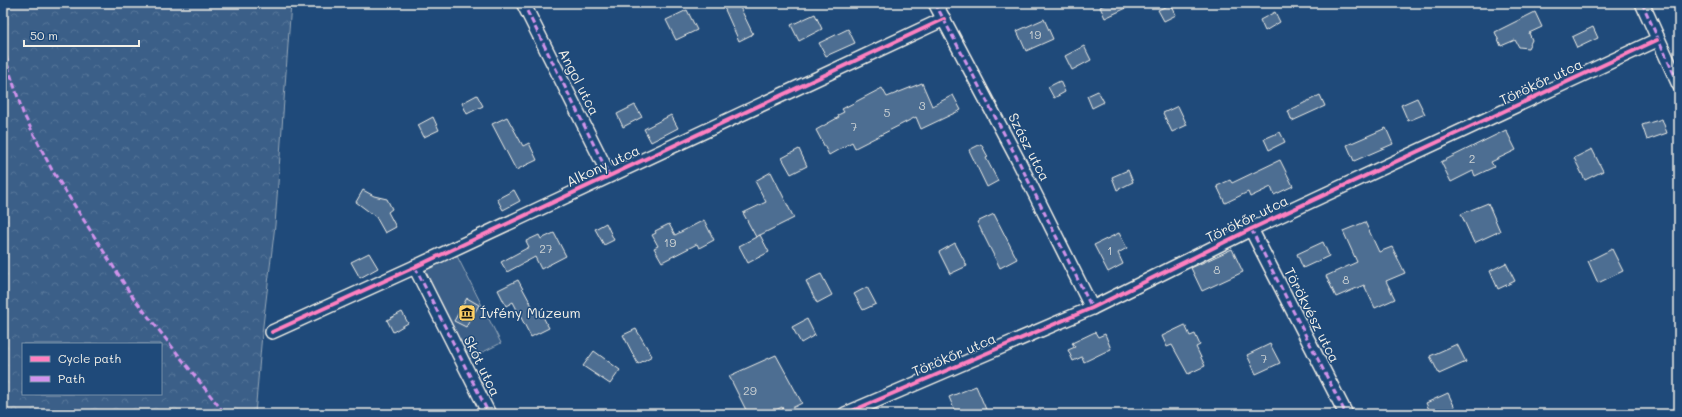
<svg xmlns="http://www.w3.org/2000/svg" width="1682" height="417" font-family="Mali,sans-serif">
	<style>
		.forest { fill: url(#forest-crowns); stroke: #97a8b8; fill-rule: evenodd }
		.garden { fill: #3a5f88; stroke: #97a8b8 }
		.building { fill: #4d6e92; stroke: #f4f1e8 }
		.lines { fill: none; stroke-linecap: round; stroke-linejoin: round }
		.street-casing { stroke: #f4f1e8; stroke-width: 16 }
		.street { stroke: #1f4a7a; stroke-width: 13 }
		.quiet { stroke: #d193ec; stroke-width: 3; stroke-dasharray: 6 3; stroke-linecap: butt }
		.cycleway-casing { stroke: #1f4a7a; stroke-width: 6 }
		.cycleway { stroke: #ff80c0; stroke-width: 4 }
		.labels { text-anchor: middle; stroke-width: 3; stroke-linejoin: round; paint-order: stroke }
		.number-label { font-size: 12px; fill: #cad0d2 }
		.street-label { font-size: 14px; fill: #f4f1e8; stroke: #1f4a7a }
		.poi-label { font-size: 14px; fill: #f4f1e8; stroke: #1f4a7a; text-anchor: start }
	</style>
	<defs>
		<pattern id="forest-crowns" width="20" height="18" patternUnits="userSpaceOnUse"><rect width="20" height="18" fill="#3a5f88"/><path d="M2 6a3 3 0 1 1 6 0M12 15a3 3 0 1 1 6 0" fill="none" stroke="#577699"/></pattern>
	</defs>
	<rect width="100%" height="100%" fill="#1f4a7a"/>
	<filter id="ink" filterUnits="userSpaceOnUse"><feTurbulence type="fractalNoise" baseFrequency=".025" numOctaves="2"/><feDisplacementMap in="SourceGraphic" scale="8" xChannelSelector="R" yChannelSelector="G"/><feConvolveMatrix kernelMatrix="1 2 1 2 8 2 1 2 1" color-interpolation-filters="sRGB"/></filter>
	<g filter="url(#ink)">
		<path class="forest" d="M3 3H291L275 225 262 334 255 414H3ZM23 344H161V394H23Z"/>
		<path class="garden" d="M456 254 501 343 467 360 425 274 427 268Z"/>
		<g class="building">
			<path d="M722 3H738L753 34 739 41Z"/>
			<path d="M1108 3H1137L1105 18 1100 7Z"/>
			<path d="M1171 4 1176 15 1164 21 1158 10Z"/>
			<path d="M687 10 697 30 676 40 666 20Z"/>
			<path d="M1275 12 1280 22 1265 31 1260 20Z"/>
			<path d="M1535 12 1542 27 1529 33 1532 40 1528 48 1519 47 1515 40 1501 46 1495 32Z"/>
			<path d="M815 14 822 29 799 41 791 25Z"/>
			<path d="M1044 19 1053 39 1026 51 1017 31Z"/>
			<path d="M1593 27 1598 38 1577 48 1572 37Z"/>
			<path d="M848 29 855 43 826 56 819 43Z"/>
			<path d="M1084 46 1091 60 1072 70 1065 56Z"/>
			<path d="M1060 81 1065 92 1054 98 1048 87Z"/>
			<path d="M922 83 932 106 953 95 961 110 921 129 916 117 855 148 852 142 829 155 816 130 839 117 838 115 844 112 842 109 882 88 887 97Z"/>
			<path d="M1098 91 1104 102 1092 108 1087 96Z"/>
			<path d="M477 95 483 106 467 114 462 103Z"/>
			<path d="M1320 95 1325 106 1292 121 1288 111Z"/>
			<path d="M1417 98 1425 114 1408 121 1401 105Z"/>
			<path d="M635 105 642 117 623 127 617 114Z"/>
			<path d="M1178 106 1187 125 1172 132 1163 113Z"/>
			<path d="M671 115 678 128 651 142 644 129Z"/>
			<path d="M433 117 439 130 424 137 418 125Z"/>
			<path d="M507 117 523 146 529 143 537 160 516 170 492 124Z"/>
			<path d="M1662 119 1667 133 1647 140 1642 125Z"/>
			<path d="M1386 128 1393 144 1354 161 1347 145Z"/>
			<path d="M1506 130 1516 150 1491 162 1494 167 1475 176 1473 171 1451 182 1441 162Z"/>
			<path d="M1280 132 1285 142 1269 150 1264 139Z"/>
			<path d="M981 144 988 157 986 158 998 181 987 187 969 150Z"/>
			<path d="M799 149 807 166 791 174 782 158Z"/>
			<path d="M1592 149 1603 171 1585 180 1574 158Z"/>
			<path d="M1280 160 1293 186 1274 195 1271 187 1250 197 1248 192 1225 203 1217 186 1230 180 1232 183Z"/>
			<path d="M1128 170 1133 182 1117 190 1112 177Z"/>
			<path d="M771 172 794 218 756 237 743 213 766 202 755 181Z"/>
			<path d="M363 190 374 196 387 199 392 209 388 212 396 227 385 233 376 217 356 202Z"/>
			<path d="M514 190 520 201 503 210 497 199Z"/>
			<path d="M1488 203 1500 231 1474 243 1461 214Z"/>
			<path d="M994 214 1017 259 1000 268 977 222Z"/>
			<path d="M704 220 714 240 699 248 697 244 662 262 654 248 658 246 652 235 656 233 655 231 669 224 675 235Z"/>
			<path d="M1365 222 1379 252 1392 247 1405 273 1386 281 1395 299 1375 308 1364 285 1336 297 1326 276 1357 262 1343 231Z"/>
			<path d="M606 223 614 240 604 245 595 229Z"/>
			<path d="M554 233 566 256 541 269 535 257 507 272 501 262 529 247 526 241 539 235 541 239Z"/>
			<path d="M1119 233 1127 248 1118 253 1123 264 1108 272 1094 245Z"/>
			<path d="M760 235 769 252 748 263 739 246Z"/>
			<path d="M1323 242 1329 256 1303 268 1297 254Z"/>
			<path d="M955 243 967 266 950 274 939 252Z"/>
			<path d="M1232 249 1243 272 1202 291 1191 268Z"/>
			<path d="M1612 249 1623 271 1598 283 1588 261Z"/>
			<path d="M369 253 378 268 360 278 351 262Z"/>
			<path d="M1506 263 1515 281 1498 289 1490 271Z"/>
			<path d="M821 274 832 295 817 303 806 281Z"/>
			<path d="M518 280 537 315 541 313 549 328 531 337 513 302 506 306 498 290Z"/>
			<path d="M867 287 876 304 863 310 854 294Z"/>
			<path d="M467 298 479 305 466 327 454 321Z"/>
			<path d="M402 312 408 323 393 332 387 320Z"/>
			<path d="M807 319 815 335 801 343 792 327Z"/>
			<path d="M1185 325 1190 336 1195 334 1200 345 1196 347 1205 366 1188 374 1172 345 1167 347 1162 336Z"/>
			<path d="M636 329 652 356 638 364 623 335Z"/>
			<path d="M1095 332 1098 337 1105 334 1111 349 1084 362 1082 357 1073 361 1068 350 1075 347 1072 343Z"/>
			<path d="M1270 344 1280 363 1256 374 1247 355Z"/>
			<path d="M1457 344 1466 362 1439 374 1430 356Z"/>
			<path d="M594 351 620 370 610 384 583 366Z"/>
			<path d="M776 355 802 403 784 412 782 407 768 414H748L729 376Z"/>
			<path d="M976 386 988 414H956L949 397Z"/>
			<path d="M1448 393 1458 414H1431L1426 403Z"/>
		</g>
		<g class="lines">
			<defs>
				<g id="street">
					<path d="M523 3 609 175"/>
					<path d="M935 3 1019 162 1092 308"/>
					<path d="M1642 3 1679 85"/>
					<path d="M1251 229 1346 414"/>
					<path d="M415 267 489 414"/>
					<path d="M272 332 415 267 944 19"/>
					<path d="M845 414 1092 308 1251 229 1657 40"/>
				</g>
			</defs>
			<use href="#street" class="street-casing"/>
			<use href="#street" class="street"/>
			<g class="quiet">
				<path d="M523 3 609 175"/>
				<path d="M935 3 1019 162 1092 308"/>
				<path d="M1642 3 1679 85"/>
				<path d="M3 39 8 67 23 113 52 170 132 296 225 414"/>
				<path d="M1251 229 1346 414"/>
				<path d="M415 267 489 414"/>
			</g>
			<defs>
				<g id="cycleway">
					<path d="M272 332 415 267 944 19"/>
					<path d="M845 414 1092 308 1251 229 1657 40"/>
				</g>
			</defs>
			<use href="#cycleway" class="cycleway-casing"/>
			<use href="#cycleway" class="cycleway"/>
		</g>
	</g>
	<defs>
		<symbol id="museum-square" viewBox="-11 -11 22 22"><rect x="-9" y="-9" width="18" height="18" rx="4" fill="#ffd166" stroke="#1f4a7a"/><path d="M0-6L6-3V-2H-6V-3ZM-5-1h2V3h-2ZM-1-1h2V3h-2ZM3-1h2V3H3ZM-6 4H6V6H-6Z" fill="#111"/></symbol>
	</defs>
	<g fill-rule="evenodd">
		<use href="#museum-square" x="457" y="303" width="20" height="20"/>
	</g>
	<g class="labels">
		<g class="number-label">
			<text x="1035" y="39">19</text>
			<text x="922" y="110">3</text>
			<text x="887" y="117">5</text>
			<text x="854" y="131">7</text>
			<text x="1472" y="163">2</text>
			<text x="670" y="247">19</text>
			<text x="546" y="253">27</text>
			<text x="1110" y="255">1</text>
			<text x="1217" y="274">8</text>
			<text x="1346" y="284">8</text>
			<text x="1264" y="363">7</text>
			<text x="750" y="395">29</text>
		</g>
		<g class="street-label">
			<text transform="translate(579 82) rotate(63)" y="5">Angol utca</text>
			<text transform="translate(1541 82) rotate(-25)" y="5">Törökőr utca</text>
			<text transform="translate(1029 147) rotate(63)" y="5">Szász utca</text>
			<text transform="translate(603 166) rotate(-25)" y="5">Alkony utca</text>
			<text transform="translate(1247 219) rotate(-26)" y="5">Törökőr utca</text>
			<text transform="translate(1312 315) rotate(63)" y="5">Törökvész utca</text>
			<text transform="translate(954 355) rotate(-23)" y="5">Törökőr utca</text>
			<text transform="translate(482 366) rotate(64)" y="5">Skót utca</text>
		</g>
		<g class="poi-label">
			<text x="480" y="318">Ívfény Múzeum</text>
		</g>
	</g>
	<rect width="1682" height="417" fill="none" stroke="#1f4a7a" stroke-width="16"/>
	<rect x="8" y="8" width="1666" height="401" fill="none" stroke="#f4f1e8" stroke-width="1.5" filter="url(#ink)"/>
	<rect x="22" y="343" width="140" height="52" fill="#1f4a7a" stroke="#748da6"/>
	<rect x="30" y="356" width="20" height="6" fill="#ff80c0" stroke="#748da6"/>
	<text x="58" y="363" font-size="12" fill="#f4f1e8">Cycle path</text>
	<rect x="30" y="376" width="20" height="6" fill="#d193ec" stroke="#748da6"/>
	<text x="58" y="383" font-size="12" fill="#f4f1e8">Path</text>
	<path d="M24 40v6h115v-6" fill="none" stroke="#f4f1e8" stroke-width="2"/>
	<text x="30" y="40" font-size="12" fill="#f4f1e8" stroke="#1f4a7a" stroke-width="3" paint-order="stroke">50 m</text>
</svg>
